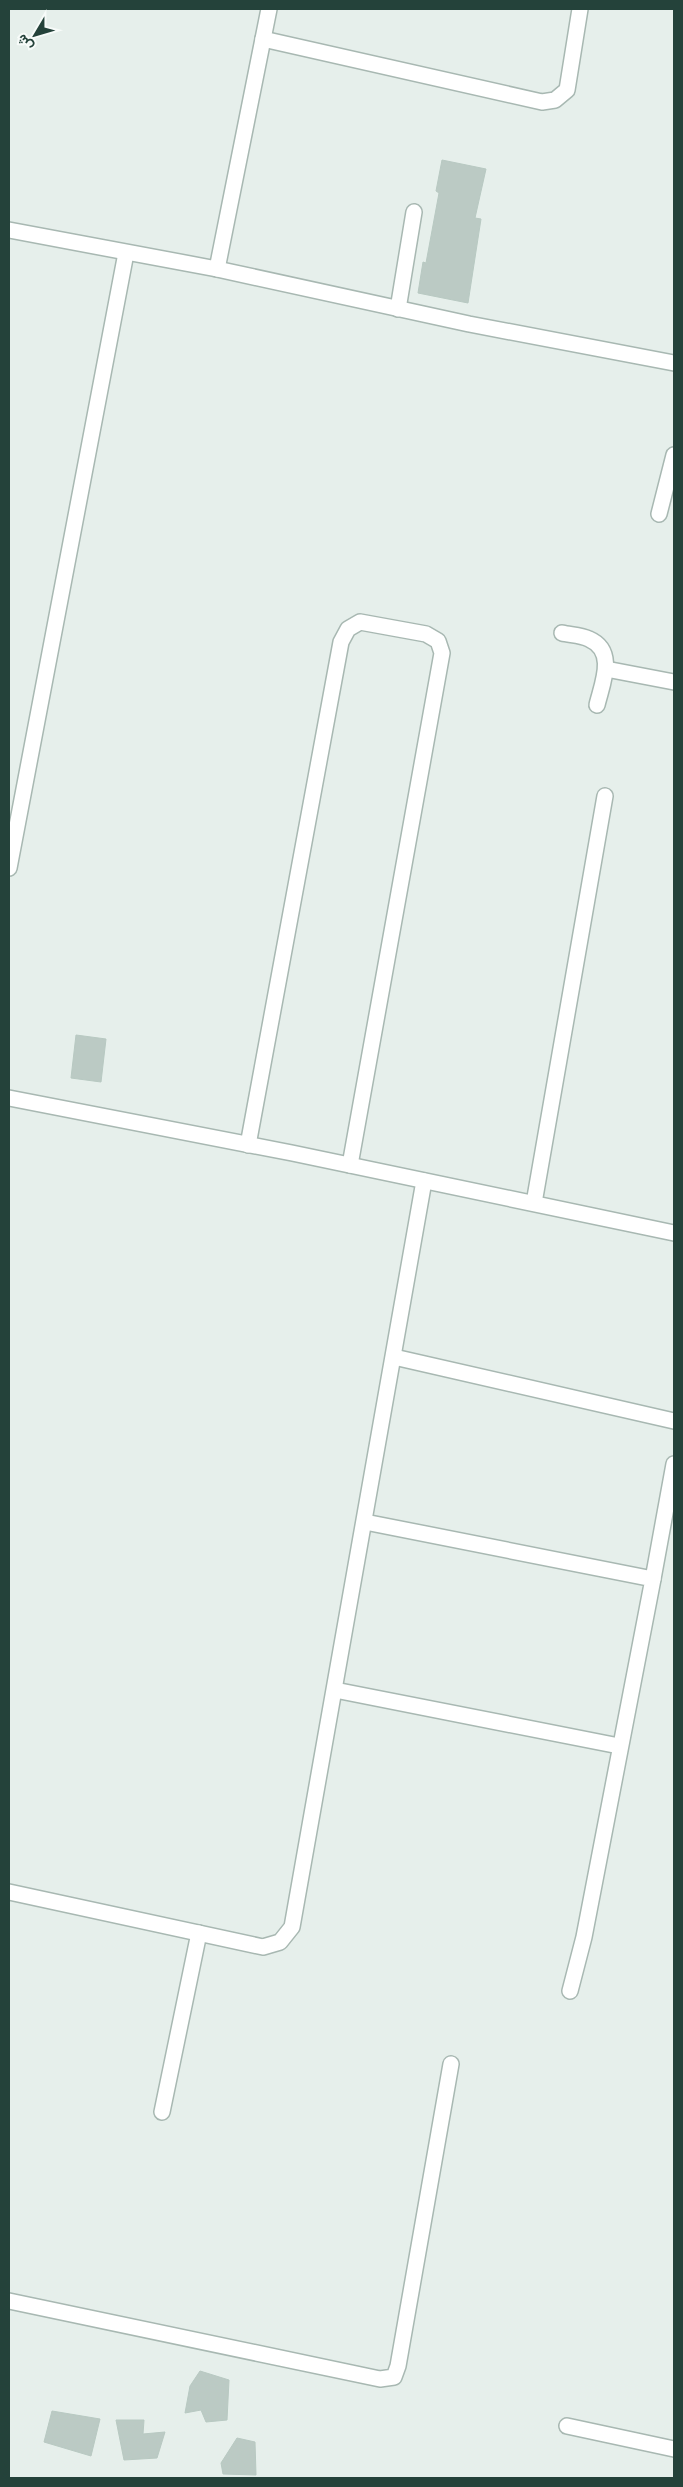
<svg xmlns="http://www.w3.org/2000/svg" width="683" height="2487" font-family="Inter,Vazirmatn,sans-serif">
	<style>
		.building { fill: #bbcac4; stroke: #b8c9c2 }
		.lines { fill: none; stroke-linecap: round; stroke-linejoin: round }
		.street-casing { stroke: #a8b8b2; stroke-width: 18 }
		.street { stroke: #fff; stroke-width: 15 }
	</style>
	<rect width="100%" height="100%" fill="#e6efeb"/>
	<g class="building">
		<path d="M442 160 486 169 475 218 481 219 468 303 418 293 423 262 426 263 439 193 436 191Z"/>
		<path d="M76 1035 106 1039 101 1082 71 1078Z"/>
		<path d="M200 2371 229 2380 227 2420 206 2422 201 2410 185 2413 190 2386Z"/>
		<path d="M52 2411 100 2419 91 2456 44 2442Z"/>
		<path d="M116 2420H144L143 2434 165 2432 157 2458 124 2460Z"/>
		<path d="M237 2438 255 2442 256 2475 223 2474 221 2463Z"/>
	</g>
	<g class="lines">
		<defs>
			<g id="street">
				<path d="M263 39 542 102 555 100 567 90 580 9"/>
				<path d="M9 230 217 269 469 324 674 363"/>
				<path d="M217 269 269 9"/>
				<path d="M398 309 414 212"/>
				<path d="M659 514 674 455"/>
				<path d="M562 633C570 635 581 635 589 639 617 651 602 684 597 705"/>
				<path d="M606 669 674 682"/>
				<path d="M9 868 126 253"/>
				<path d="M9 1098 292 1153 674 1233"/>
				<path d="M248 1145 341 642 348 629 360 622 426 634 438 641 442 653 350 1165"/>
				<path d="M534 1203 605 796"/>
				<path d="M394 1357 674 1421"/>
				<path d="M365 1522 653 1579 584 1937 570 1991"/>
				<path d="M653 1579 674 1464"/>
				<path d="M335 1690 619 1746"/>
				<path d="M9 1892 263 1947 280 1942 292 1927 424 1181"/>
				<path d="M162 2112 199 1933"/>
				<path d="M9 2301 380 2379 394 2377 398 2366 451 2064"/>
				<path d="M567 2426 674 2449"/>
			</g>
		</defs>
		<use href="#street" class="street-casing"/>
		<use href="#street" class="street"/>
	</g>
	<rect width="683" height="2487" fill="none" stroke="#24423a" stroke-width="20"/>
	<g transform="translate(35 35) rotate(232)" stroke="#f7fbf9" stroke-width="4" paint-order="stroke">
	<path d="M0-4L9 19L0 12L-9 19Z" fill="#24423a"/>
	<text y="-8" font-size="14" font-weight="bold" text-anchor="middle" fill="#24423a">ش</text>
	</g>
</svg>
